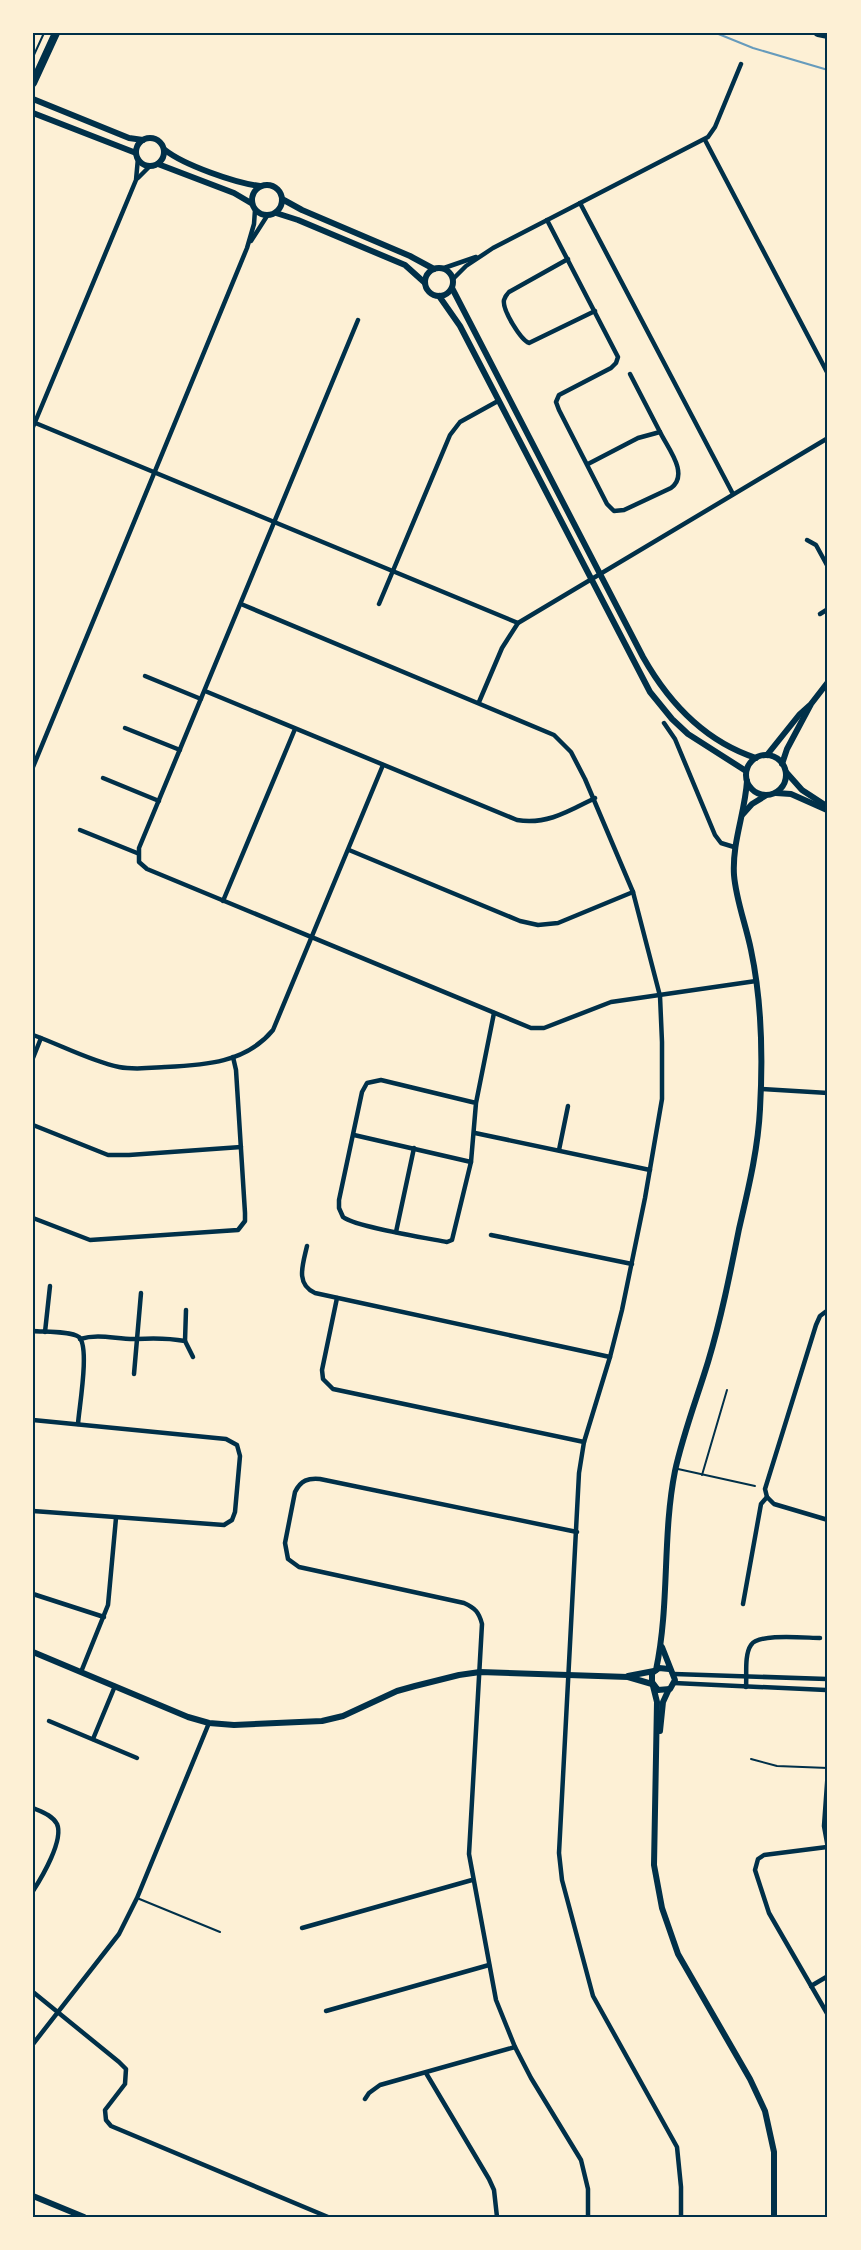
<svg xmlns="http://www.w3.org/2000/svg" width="861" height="2250" font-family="Cabin,sans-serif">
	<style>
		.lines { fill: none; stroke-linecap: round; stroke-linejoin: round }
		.stream { stroke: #669bbc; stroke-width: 2 }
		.service { stroke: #003049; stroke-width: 2 }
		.minor { stroke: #003049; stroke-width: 4.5 }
		.tertiary { stroke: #003049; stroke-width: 6 }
		.primary { stroke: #003049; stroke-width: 8 }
		.neatline { fill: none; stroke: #003049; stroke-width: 2 }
	</style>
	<rect width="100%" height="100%" fill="#fdf0d5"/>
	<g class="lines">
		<path class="stream" d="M716 33 753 48 828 70"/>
		<g class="service">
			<path d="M33 57 44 33"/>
			<path d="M678 1469 755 1486"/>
			<path d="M702 1475 727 1390"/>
			<path d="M751 1759 777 1766 828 1768"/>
			<path d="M137 1898 220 1932"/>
		</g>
		<g class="minor">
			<path d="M705 140 828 374"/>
			<path d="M138 178 150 166"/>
			<path d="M580 203 733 494"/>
			<path d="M547 220 618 357 616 363 611 368 559 395 556 402 559 410 607 504 614 511 624 510 671 488C690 474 667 447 660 432L638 438 588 464"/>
			<path d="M251 241 267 216"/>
			<path d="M568 259 509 292C506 295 505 296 504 300 502 310 521 340 529 343L595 311"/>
			<path d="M444 268 476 257"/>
			<path d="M453 279 466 266 493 248 708 137 715 127 741 64"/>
			<path d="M358 320 139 848V862L147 869 531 1028H544L611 1002 756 981"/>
			<path d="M630 374 660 432"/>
			<path d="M33 422 518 623"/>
			<path d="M33 427 136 180 138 158"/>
			<path d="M807 540 816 545 828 567"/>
			<path d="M241 604 554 735 571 752 585 779 633 892 660 996 662 1042V1099L645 1198 622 1310 610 1357 584 1442 579 1473 559 1853 562 1880 593 1996 677 2147 681 2187V2217"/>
			<path d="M379 604 450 435 460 422 498 401"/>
			<path d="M820 614 828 609"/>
			<path d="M145 676 201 699"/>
			<path d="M205 691 517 820C547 825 569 811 595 798"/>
			<path d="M479 702 502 648 518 623 828 438"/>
			<path d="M664 723 675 739 715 835 721 843 734 847"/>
			<path d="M125 728 180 750"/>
			<path d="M33 767 247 248 254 224 255 210"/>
			<path d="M103 778 159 801"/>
			<path d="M80 830 137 853"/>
			<path d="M349 850 520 921 538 925 558 923 633 892"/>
			<path d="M223 901 295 729"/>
			<path d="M33 1035C61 1045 90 1061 119 1067 134 1070 149 1068 165 1067 204 1065 246 1063 273 1030L383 765"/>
			<path d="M33 1058 41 1038"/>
			<path d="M761 1089 828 1093"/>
			<path d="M476 1103 381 1080 367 1083 362 1092 339 1200V1208L343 1217C356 1227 426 1238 447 1242L452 1240 471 1162 476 1103 494 1013"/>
			<path d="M33 1125 108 1155H129L241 1147"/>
			<path d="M475 1133 650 1170"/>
			<path d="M354 1135 471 1162"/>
			<path d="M559 1150 568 1106"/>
			<path d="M33 1218 90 1240 238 1230 245 1221V1213L236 1070 233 1057"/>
			<path d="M396 1232 414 1148"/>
			<path d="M491 1235 632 1264"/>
			<path d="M307 1246C303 1264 295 1284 315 1293L610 1357"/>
			<path d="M337 1298 322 1370 323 1379 333 1389 584 1442"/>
			<path d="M828 1310 820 1316 816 1325 765 1489 767 1497 774 1504 828 1520"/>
			<path d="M33 1331C44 1332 71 1331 79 1337 90 1347 79 1408 78 1424"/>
			<path d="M45 1332 50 1286"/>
			<path d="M80 1339C100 1333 118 1340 137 1339 154 1338 168 1338 185 1341L193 1357"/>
			<path d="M185 1341 186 1310"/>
			<path d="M134 1374 141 1293"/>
			<path d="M33 1420 226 1439 237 1445 240 1456 235 1512 232 1520 224 1525 33 1511"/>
			<path d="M577 1532 320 1479C308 1478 301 1480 295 1492L285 1543 288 1559 299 1567 464 1603C475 1608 479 1612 482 1624L469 1854 496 2000 515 2047 531 2078 581 2160 588 2189V2217"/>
			<path d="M33 1594 104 1617"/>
			<path d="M743 1604 761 1504 767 1497"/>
			<path d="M81 1672 108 1605 116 1518"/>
			<path d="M674 1674 827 1679"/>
			<path d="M674 1683 826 1690"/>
			<path d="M746 1687C747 1676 744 1655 751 1645 758 1633 806 1638 820 1638"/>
			<path d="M49 1721 137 1758"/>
			<path d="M93 1739 115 1686"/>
			<path d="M33 1808C42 1812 52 1815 57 1824 64 1840 42 1877 33 1891"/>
			<path d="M827 1847 764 1855 758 1859 755 1870 769 1913 828 2015"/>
			<path d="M828 1848 824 1826 828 1770"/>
			<path d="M302 1928 472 1880"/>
			<path d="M811 1986 828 1976"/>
			<path d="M33 1992 119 2062 126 2069 125 2084 105 2110 106 2120 111 2126 328 2217"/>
			<path d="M326 2011 489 1965"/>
			<path d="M33 2044 119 1934 137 1898 209 1723"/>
			<path d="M426 2073 489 2179 494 2190 497 2217"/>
			<path d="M365 2099 369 2093 380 2085 515 2047"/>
		</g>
		<g class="tertiary">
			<path d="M33 99 129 138 143 140"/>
			<path d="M33 113 136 153"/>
			<circle cx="150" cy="152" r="14"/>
			<path d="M165 150C184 165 235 183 260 186"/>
			<path d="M158 164 234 193 251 203"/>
			<circle cx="267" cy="200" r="15"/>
			<path d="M282 199 302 210 410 256 434 269"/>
			<path d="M276 213 298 220 405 265 425 283"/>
			<circle cx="439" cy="282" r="14"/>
			<path d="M452 288 643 657C669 703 704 741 756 758"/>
			<path d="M439 296 460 326 650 692 672 719 688 734 746 771"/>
			<circle cx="766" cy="775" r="20"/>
			<path d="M767 755 799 715 809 706"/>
			<path d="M782 764 787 749 811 704 828 682"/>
			<path d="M786 772 802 790 828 807"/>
			<path d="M776 793 791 794 827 810"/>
			<path d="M743 814 752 804 765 796"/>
			<path d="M662 1647 675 1680 670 1689 658 1690 652 1682V1673L659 1668 669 1669"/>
			<path d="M33 1652 188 1717 209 1723 234 1725 322 1721 343 1716 397 1691 415 1686 459 1675 480 1672 628 1677 652 1684"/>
			<path d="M656 1670C670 1604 662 1536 675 1471 683 1434 697 1398 708 1362 721 1319 730 1274 739 1229 748 1190 758 1150 760 1109 763 1056 762 1002 751 950 746 925 736 900 734 875 732 842 745 813 747 781"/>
			<path d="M628 1676 654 1671"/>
			<path d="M653 1686 657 1702 654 1865 662 1908 678 1954 750 2079 765 2111 774 2152V2217"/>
			<path d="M660 1731 663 1702 669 1689"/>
			<path d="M33 2196 84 2217"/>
		</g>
		<g class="primary">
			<path d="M818 33 828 35"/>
			<path d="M33 83 56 33"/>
		</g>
	</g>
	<rect width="861" height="2250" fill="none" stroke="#fdf0d5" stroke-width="69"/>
	<rect x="34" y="34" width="792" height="2182" class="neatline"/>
</svg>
